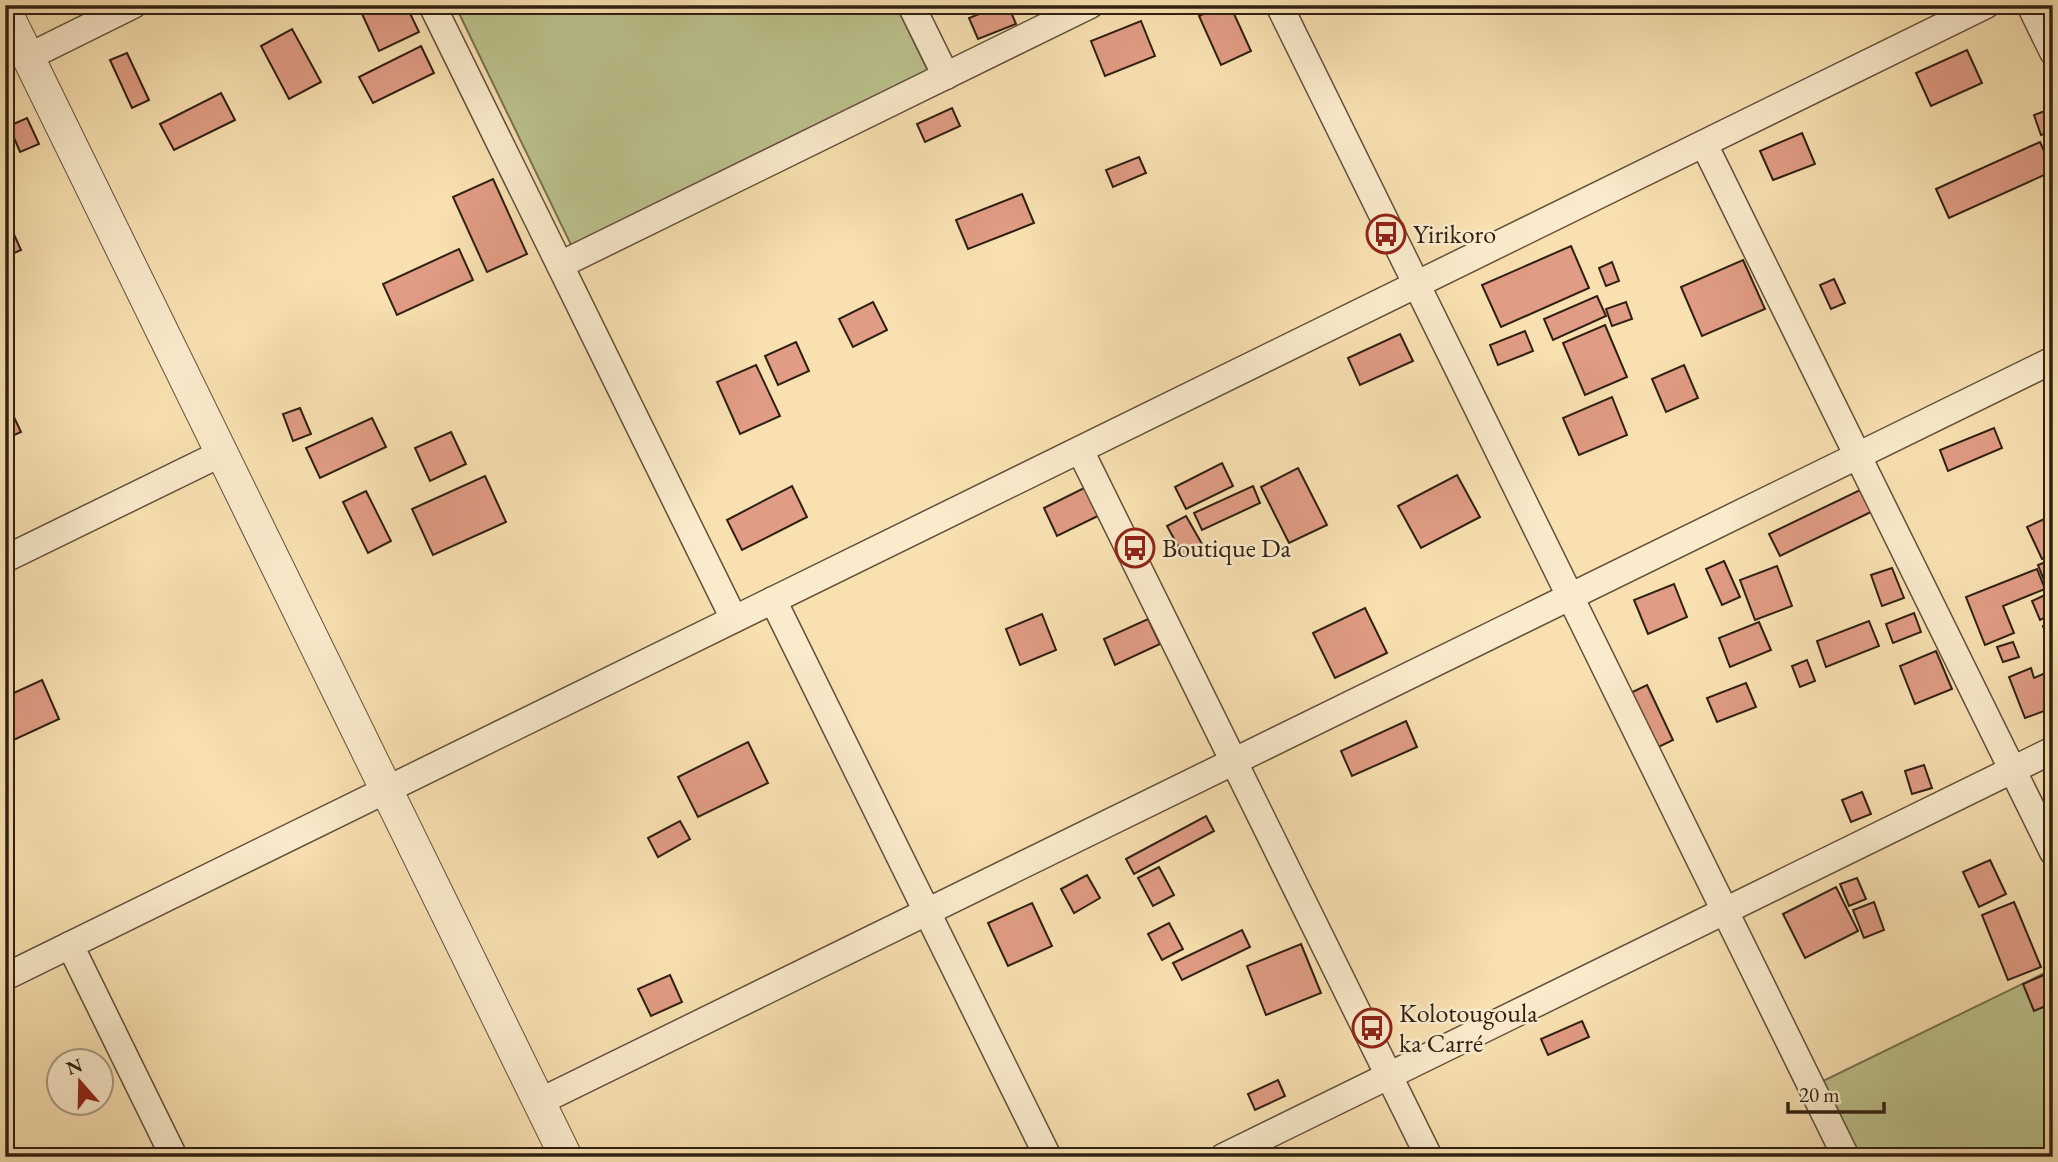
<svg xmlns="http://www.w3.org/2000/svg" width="2058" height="1162" font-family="'EB Garamond',serif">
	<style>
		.green { fill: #bcc28d; stroke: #767150; stroke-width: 2 }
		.building { fill: #e09c84; stroke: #302012; stroke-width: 2 }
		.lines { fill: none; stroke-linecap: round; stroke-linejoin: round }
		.minor-casing { stroke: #62503a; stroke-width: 29 }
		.tertiary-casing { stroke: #62503a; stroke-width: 34 }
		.minor { stroke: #faebcc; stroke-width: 26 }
		.tertiary { stroke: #faebcc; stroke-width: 32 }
		.labels { text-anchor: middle; stroke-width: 5; stroke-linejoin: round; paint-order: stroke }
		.poi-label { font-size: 26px; fill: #302012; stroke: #faebcc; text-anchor: start }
	</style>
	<rect width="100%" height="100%" fill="#f8e0b1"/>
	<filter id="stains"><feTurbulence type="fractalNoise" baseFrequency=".00286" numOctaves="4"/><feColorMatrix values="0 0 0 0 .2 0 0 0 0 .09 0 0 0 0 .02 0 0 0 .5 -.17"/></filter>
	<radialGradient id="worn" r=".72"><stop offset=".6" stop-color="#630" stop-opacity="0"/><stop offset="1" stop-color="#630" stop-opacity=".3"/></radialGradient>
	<g class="green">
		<path d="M455 5H896L932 79 574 251Z"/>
		<path d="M2053 969V1157H1858L1821 1082Z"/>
	</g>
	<g class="building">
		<path d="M358 5H406L419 32 379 51Z"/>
		<path d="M1002 5H1008L1016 24 978 39 969 18Z"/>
		<path d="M1222 5H1230L1251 51 1221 65 1199 16Z"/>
		<path d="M1141 21 1155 56 1105 76 1091 41Z"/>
		<path d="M292 29 321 82 289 99 261 46Z"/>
		<path d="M421 46 434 73 373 103 359 77Z"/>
		<path d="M1967 50 1982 83 1931 106 1916 73Z"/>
		<path d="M127 53 149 100 132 108 110 60Z"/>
		<path d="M221 93 235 120 174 150 160 124Z"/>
		<path d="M952 108 960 126 925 142 917 124Z"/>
		<path d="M2053 108V131L2041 135 2034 115Z"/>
		<path d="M27 118 39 144 20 152 9 126Z"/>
		<path d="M1802 133 1815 164 1773 180 1760 151Z"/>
		<path d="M2040 142 2053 171 1949 218 1936 189Z"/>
		<path d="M1139 157 1146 173 1113 187 1106 170Z"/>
		<path d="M493 179 527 254 487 272 453 197Z"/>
		<path d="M1022 194 1034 223 968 249 956 220Z"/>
		<path d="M8 221 21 250 5 257V222Z"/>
		<path d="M1571 246 1589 288 1501 327 1482 285Z"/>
		<path d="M459 249 473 280 397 315 383 284Z"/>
		<path d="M1743 260 1765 309 1702 336 1681 287Z"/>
		<path d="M1612 262 1619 281 1606 286 1599 268Z"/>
		<path d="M1834 279 1845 303 1831 309 1820 285Z"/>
		<path d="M1597 296 1606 316 1553 340 1544 319Z"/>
		<path d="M873 302 887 330 853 347 839 319Z"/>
		<path d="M1626 302 1632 319 1612 326 1606 309Z"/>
		<path d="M1605 325 1627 377 1585 395 1563 343Z"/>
		<path d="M1525 331 1533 351 1498 365 1490 345Z"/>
		<path d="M1400 334 1413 361 1360 385 1348 358Z"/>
		<path d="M796 342 809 371 778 385 765 356Z"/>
		<path d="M756 365 780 416 740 434 717 382Z"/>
		<path d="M1684 365 1698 398 1666 412 1652 379Z"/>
		<path d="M1612 397 1627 435 1579 455 1563 418Z"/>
		<path d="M5 398 21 432 5 439Z"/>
		<path d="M300 408 311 434 293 441 283 414Z"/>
		<path d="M372 418 386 447 320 478 306 448Z"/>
		<path d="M1994 428 2002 448 1948 471 1940 450Z"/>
		<path d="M451 432 466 464 430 481 415 448Z"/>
		<path d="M1222 463 1233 486 1186 509 1175 487Z"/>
		<path d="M1298 468 1327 525 1289 543 1261 487Z"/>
		<path d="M1457 475 1480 517 1421 548 1398 506Z"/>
		<path d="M485 476 506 522 433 555 412 509Z"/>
		<path d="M1090 485 1104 513 1057 536 1044 508Z"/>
		<path d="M792 486 807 517 742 550 727 520Z"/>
		<path d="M1253 486 1260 503 1202 530 1194 513Z"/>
		<path d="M1860 490 1871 512 1780 556 1769 534Z"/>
		<path d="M366 491 391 541 368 553 343 502Z"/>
		<path d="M2053 515V554L2042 559 2027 527Z"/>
		<path d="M1186 516 1202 544 1183 555 1167 526Z"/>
		<path d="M2053 559V592L2049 593 2038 565Z"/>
		<path d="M1724 561 1740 597 1722 605 1706 569Z"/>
		<path d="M1777 566 1792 606 1755 620 1740 580Z"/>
		<path d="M1892 568 1904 598 1882 606 1871 575Z"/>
		<path d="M2037 569 2045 589 2003 606 2014 633 1985 645 1966 597Z"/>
		<path d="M1674 584 1687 617 1648 634 1634 600Z"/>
		<path d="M2049 593 2053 614 2040 620 2032 601Z"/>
		<path d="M1365 608 1387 653 1335 678 1313 633Z"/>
		<path d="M1914 613 1921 632 1893 643 1886 624Z"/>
		<path d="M1042 614 1056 650 1020 665 1006 629Z"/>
		<path d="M1148 619 1160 644 1115 665 1104 639Z"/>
		<path d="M1869 621 1879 646 1826 667 1817 641Z"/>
		<path d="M1759 622 1771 650 1730 667 1719 638Z"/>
		<path d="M2053 622V643L2050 645 2043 626Z"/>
		<path d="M2013 642 2019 657 2003 662 1997 647Z"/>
		<path d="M1936 651 1952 689 1915 704 1900 666Z"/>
		<path d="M1807 660 1815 681 1800 687 1792 666Z"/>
		<path d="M2031 668 2034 678 2048 672 2053 698 2044 702 2047 710 2025 718 2009 677Z"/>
		<path d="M42 680 59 719 5 744V697Z"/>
		<path d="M1746 683 1756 707 1717 722 1707 698Z"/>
		<path d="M1647 685 1673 740 1648 752 1622 697Z"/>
		<path d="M1406 721 1417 747 1352 776 1341 751Z"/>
		<path d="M748 742 768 783 698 817 678 777Z"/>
		<path d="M1924 765 1932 788 1912 794 1905 771Z"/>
		<path d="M1862 792 1871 814 1851 822 1842 800Z"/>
		<path d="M1206 816 1214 831 1134 874 1126 859Z"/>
		<path d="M680 821 690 839 658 857 648 838Z"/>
		<path d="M1990 860 2006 894 1979 907 1963 872Z"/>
		<path d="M1159 867 1174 895 1153 906 1138 878Z"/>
		<path d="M1087 875 1100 898 1074 913 1061 889Z"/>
		<path d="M1857 878 1866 899 1849 906 1840 884Z"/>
		<path d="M1836 887 1858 931 1805 958 1783 914Z"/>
		<path d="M1874 902 1884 930 1864 938 1853 910Z"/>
		<path d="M2014 902 2041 967 2008 980 1982 915Z"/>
		<path d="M1032 903 1052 946 1008 966 988 923Z"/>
		<path d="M1169 923 1183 949 1162 960 1148 934Z"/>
		<path d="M1242 930 1250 947 1182 980 1173 963Z"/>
		<path d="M1301 944 1321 993 1266 1015 1247 966Z"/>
		<path d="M2053 971V1003L2034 1011 2023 984Z"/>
		<path d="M670 975 682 1002 651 1016 638 989Z"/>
		<path d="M1582 1021 1589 1037 1548 1055 1541 1039Z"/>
		<path d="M1278 1080 1285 1096 1255 1110 1248 1094Z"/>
	</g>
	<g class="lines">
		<defs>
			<g id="minor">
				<path d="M432 5 734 619"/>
				<path d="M911 5 946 76"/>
				<path d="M1279 5 1846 1157"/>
				<path d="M2030 5 2053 52"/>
				<path d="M28 57 133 5"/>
				<path d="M1704 144 2053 852"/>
				<path d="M560 265 1090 5"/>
				<path d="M1080 450 1429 1157"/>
				<path d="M5 559 222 453"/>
				<path d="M773 600 1048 1157"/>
				<path d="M70 945 174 1157"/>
				<path d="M5 977 1986 5"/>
				<path d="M539 1102 2053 360"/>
				<path d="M1223 1157 2053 750"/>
			</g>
			<path id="tertiary" d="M5 10 566 1157"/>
		</defs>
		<use href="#minor" class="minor-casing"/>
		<use href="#tertiary" class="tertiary-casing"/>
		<use href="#minor" class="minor"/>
		<use href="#tertiary" class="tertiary"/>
	</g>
	<defs>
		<symbol id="bus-ring" viewBox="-11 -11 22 22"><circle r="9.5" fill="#faebcc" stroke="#8f2418" stroke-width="1.5"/><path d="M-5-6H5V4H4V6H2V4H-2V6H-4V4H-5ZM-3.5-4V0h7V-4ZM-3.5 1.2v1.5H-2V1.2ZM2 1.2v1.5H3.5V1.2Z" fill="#8f2418"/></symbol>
	</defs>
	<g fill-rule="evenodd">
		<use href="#bus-ring" x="1364" y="212" width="44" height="44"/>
		<use href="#bus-ring" x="1113" y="526" width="44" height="44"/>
		<use href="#bus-ring" x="1350" y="1006" width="44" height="44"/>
	</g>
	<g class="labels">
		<g class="poi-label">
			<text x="1413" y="243">Yirikoro</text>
			<text x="1162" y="557">Boutique Da</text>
			<text x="1399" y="1022">Kolotougoula<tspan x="1399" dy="30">ka Carré</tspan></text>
		</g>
	</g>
	<rect width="2058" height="1162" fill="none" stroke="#f8e0b1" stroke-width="28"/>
	<rect x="7" y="7" width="2044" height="1148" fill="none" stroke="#302012" stroke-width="3.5"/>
	<rect x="14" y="14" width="2030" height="1134" fill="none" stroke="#302012" stroke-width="2"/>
	<g transform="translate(80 1082) rotate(340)"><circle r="33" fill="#faebcc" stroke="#a99a82" stroke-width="2"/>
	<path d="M0-5L12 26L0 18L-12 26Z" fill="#8f2418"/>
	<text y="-10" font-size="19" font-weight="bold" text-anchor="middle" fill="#302012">N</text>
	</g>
	<path d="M1788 1102v10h96v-10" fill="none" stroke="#302012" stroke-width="3.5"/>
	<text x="1799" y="1102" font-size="21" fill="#302012" stroke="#faebcc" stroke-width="5" paint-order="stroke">20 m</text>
	<rect width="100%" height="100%" filter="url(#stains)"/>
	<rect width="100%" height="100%" fill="url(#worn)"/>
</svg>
